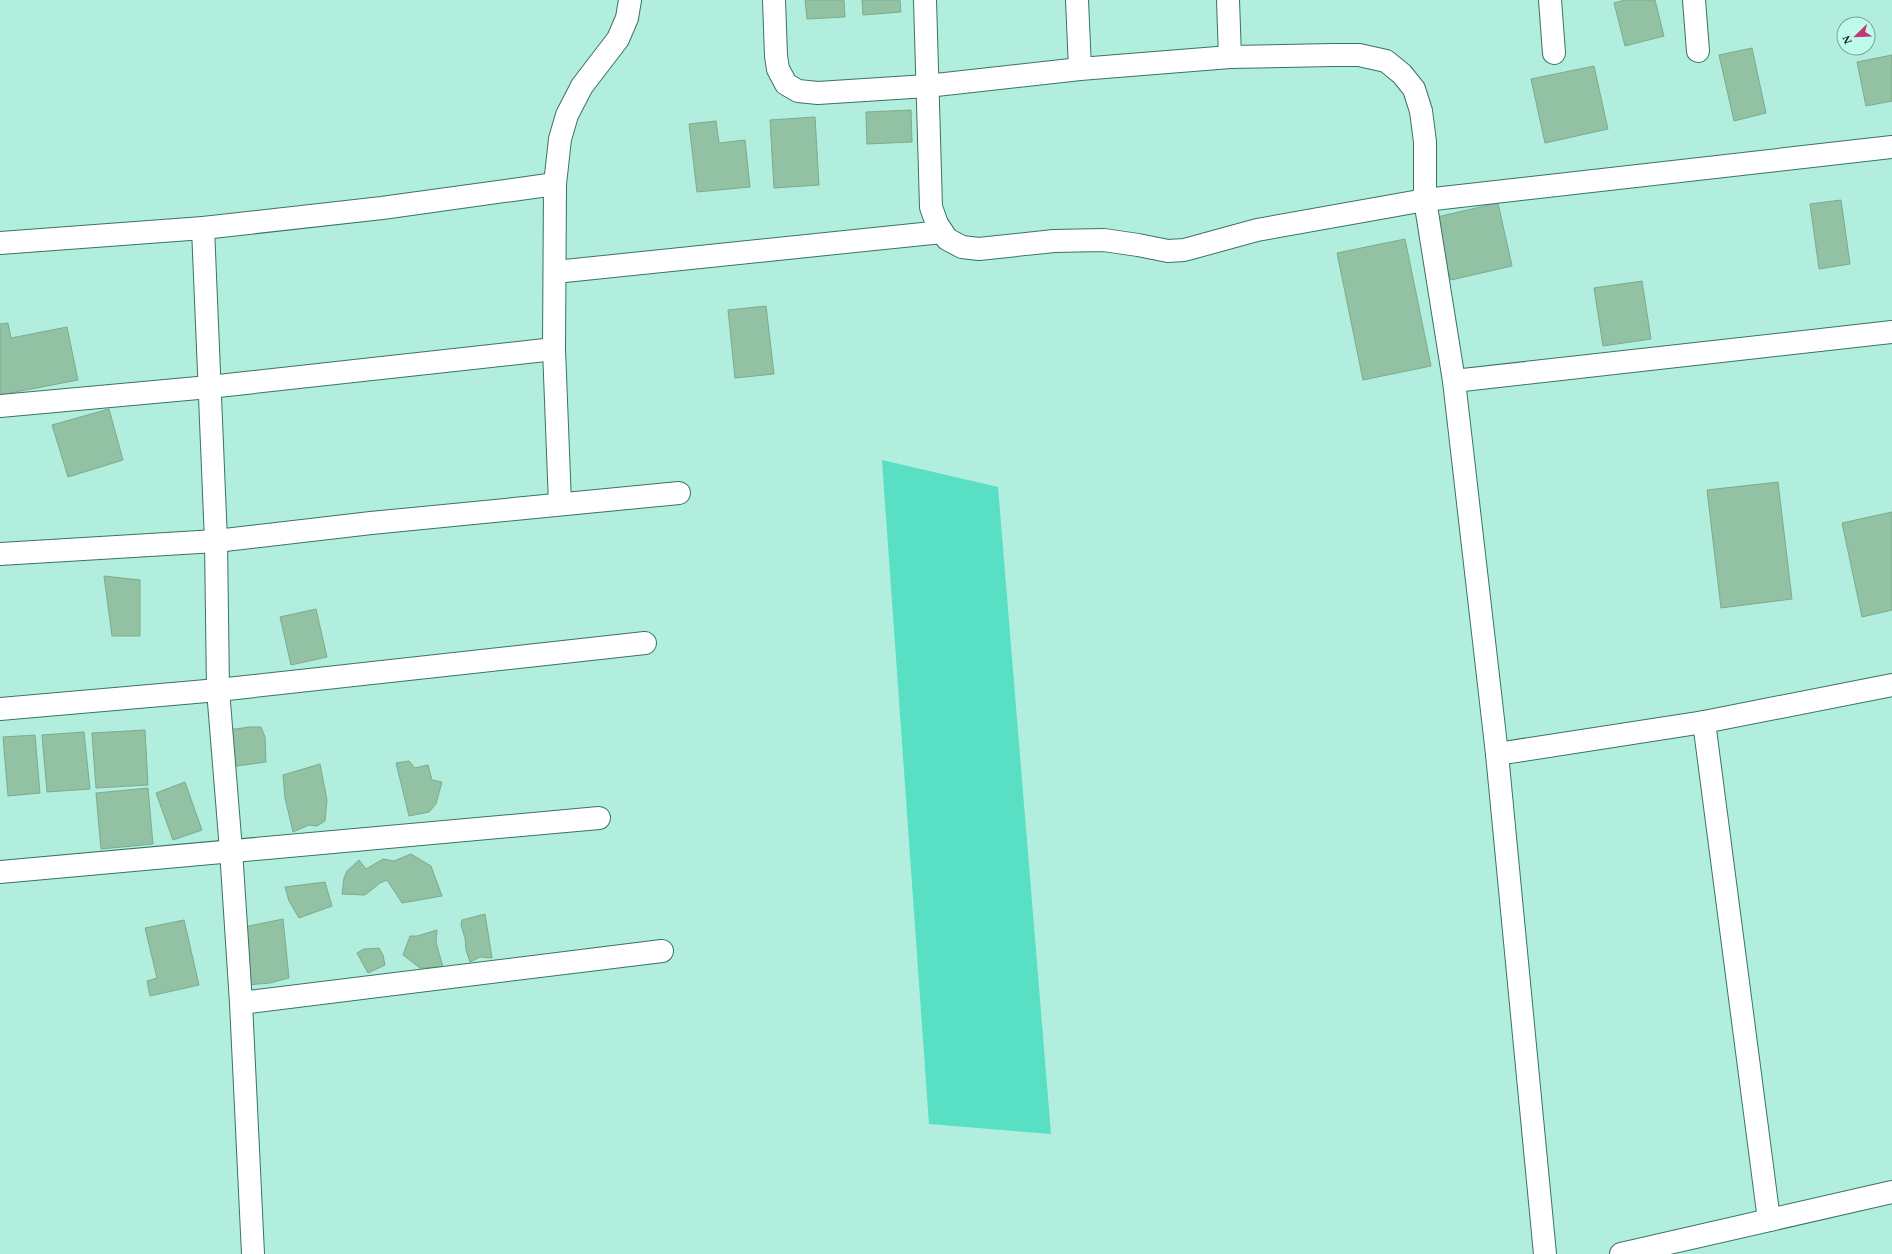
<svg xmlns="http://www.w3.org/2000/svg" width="1892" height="1254" font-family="'Times New Roman',serif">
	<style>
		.water { fill: #58dfc4 }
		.building { fill: #92c1a4; stroke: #7cab8e }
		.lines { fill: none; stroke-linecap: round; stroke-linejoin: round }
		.minor-casing { stroke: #397366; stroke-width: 24 }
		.minor { stroke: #fff; stroke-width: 22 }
	</style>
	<rect width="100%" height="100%" fill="#b1eede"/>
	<path class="water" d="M882 460 998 487 1051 1134 929 1124Z"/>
	<g class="building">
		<path d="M805 0H844L845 17 807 19Z"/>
		<path d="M862 0H900L901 12 863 15Z"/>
		<path d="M1625 0H1655L1664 36 1625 46 1614 3Z"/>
		<path d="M1752 48 1766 113 1734 121 1719 55Z"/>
		<path d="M1892 55V101L1866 106 1857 62Z"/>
		<path d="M1594 66 1608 129 1545 143 1531 79Z"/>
		<path d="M911 110 912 142 867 144 866 112Z"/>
		<path d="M815 117 819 185 774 188 770 120Z"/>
		<path d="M716 121 719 143 745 140 750 187 697 192 689 124Z"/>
		<path d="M1841 200 1850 264 1819 269 1810 204Z"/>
		<path d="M1498 203 1512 266 1451 280 1428 219Z"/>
		<path d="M1405 239 1431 366 1363 380 1337 253Z"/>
		<path d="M1642 281 1651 339 1603 346 1594 288Z"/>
		<path d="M766 306 774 374 735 378 728 310Z"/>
		<path d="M8 323 11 338 67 327 78 380 0 395V324Z"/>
		<path d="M109 409 123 460 68 477 52 425Z"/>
		<path d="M1778 482 1792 599 1721 608 1707 490Z"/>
		<path d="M1892 512V610L1862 617 1842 523Z"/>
		<path d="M104 576 140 580V636H112Z"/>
		<path d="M316 609 327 657 291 665 280 617Z"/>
		<path d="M249 727H261L265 737 266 762 230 767 221 728 236 729Z"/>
		<path d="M145 730 148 785 96 788 92 733Z"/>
		<path d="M84 732 90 789 47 792 42 735Z"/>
		<path d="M35 735 40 793 8 796 3 737Z"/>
		<path d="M409 761 415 768 428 765 432 780 442 782 436 804 429 812 409 816 396 763Z"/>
		<path d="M320 764 327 800 325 821 317 826 309 825 293 832 285 798 283 775Z"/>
		<path d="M185 782 202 830 173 840 156 793Z"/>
		<path d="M148 788 153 844 101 849 96 793Z"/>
		<path d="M411 854 431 866 442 896 402 903 387 880 380 883 365 895 342 894 344 878 347 871 359 860 366 869 383 859 394 861Z"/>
		<path d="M325 882 332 906 299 918 289 901 285 887Z"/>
		<path d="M485 914 492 958 480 957 470 962 466 950 465 938 461 925 462 920Z"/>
		<path d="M283 919 289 978 270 983 247 985 244 927Z"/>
		<path d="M184 920 199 985 150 996 147 981 157 978 145 928Z"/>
		<path d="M437 930 436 942 443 967 420 968 403 955 410 936H417Z"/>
		<path d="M379 948 383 955 385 965 368 973 357 953 364 949Z"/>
	</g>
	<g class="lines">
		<defs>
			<g id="minor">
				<path d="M774 0 776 56 778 69 786 84 798 91 818 93 927 86 1080 69 1230 57 1333 55H1359L1386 61 1402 74 1414 89 1421 111 1425 142V200L1454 381 1497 754 1545 1254"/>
				<path d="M925 0 931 207 937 224 947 239 962 247 979 249 1054 241 1104 240 1138 245 1168 251 1184 250 1257 230 1425 200 1892 147"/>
				<path d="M1077 0 1080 69"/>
				<path d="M1228 0 1230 57"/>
				<path d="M1550 0 1554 53"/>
				<path d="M1694 0 1698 51"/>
				<path d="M203 228 216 541 218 690 231 850 241 1003 253 1254"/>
				<path d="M0 243 203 228 382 208 555 184"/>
				<path d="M555 272 942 232"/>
				<path d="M1454 381 1892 332"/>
				<path d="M0 406 209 387 554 349"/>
				<path d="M560 504 554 349 555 184 560 139 567 115 582 86 618 39 627 18 630 0"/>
				<path d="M0 554 216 541 371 523 679 493"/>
				<path d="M0 709 218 690 645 643"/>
				<path d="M1704 722 1769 1220"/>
				<path d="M1497 754 1704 722 1892 685"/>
				<path d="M0 872 599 818"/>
				<path d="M241 1003 662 951"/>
				<path d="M1621 1254 1892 1192"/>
			</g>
		</defs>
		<use href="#minor" class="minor-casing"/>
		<use href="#minor" class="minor"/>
	</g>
	<g transform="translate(1856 36) rotate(247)"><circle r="19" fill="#befbeb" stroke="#75a398"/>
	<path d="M0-3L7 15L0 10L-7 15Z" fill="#c13976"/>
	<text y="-6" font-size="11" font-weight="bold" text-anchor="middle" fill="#07201b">N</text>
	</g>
</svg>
